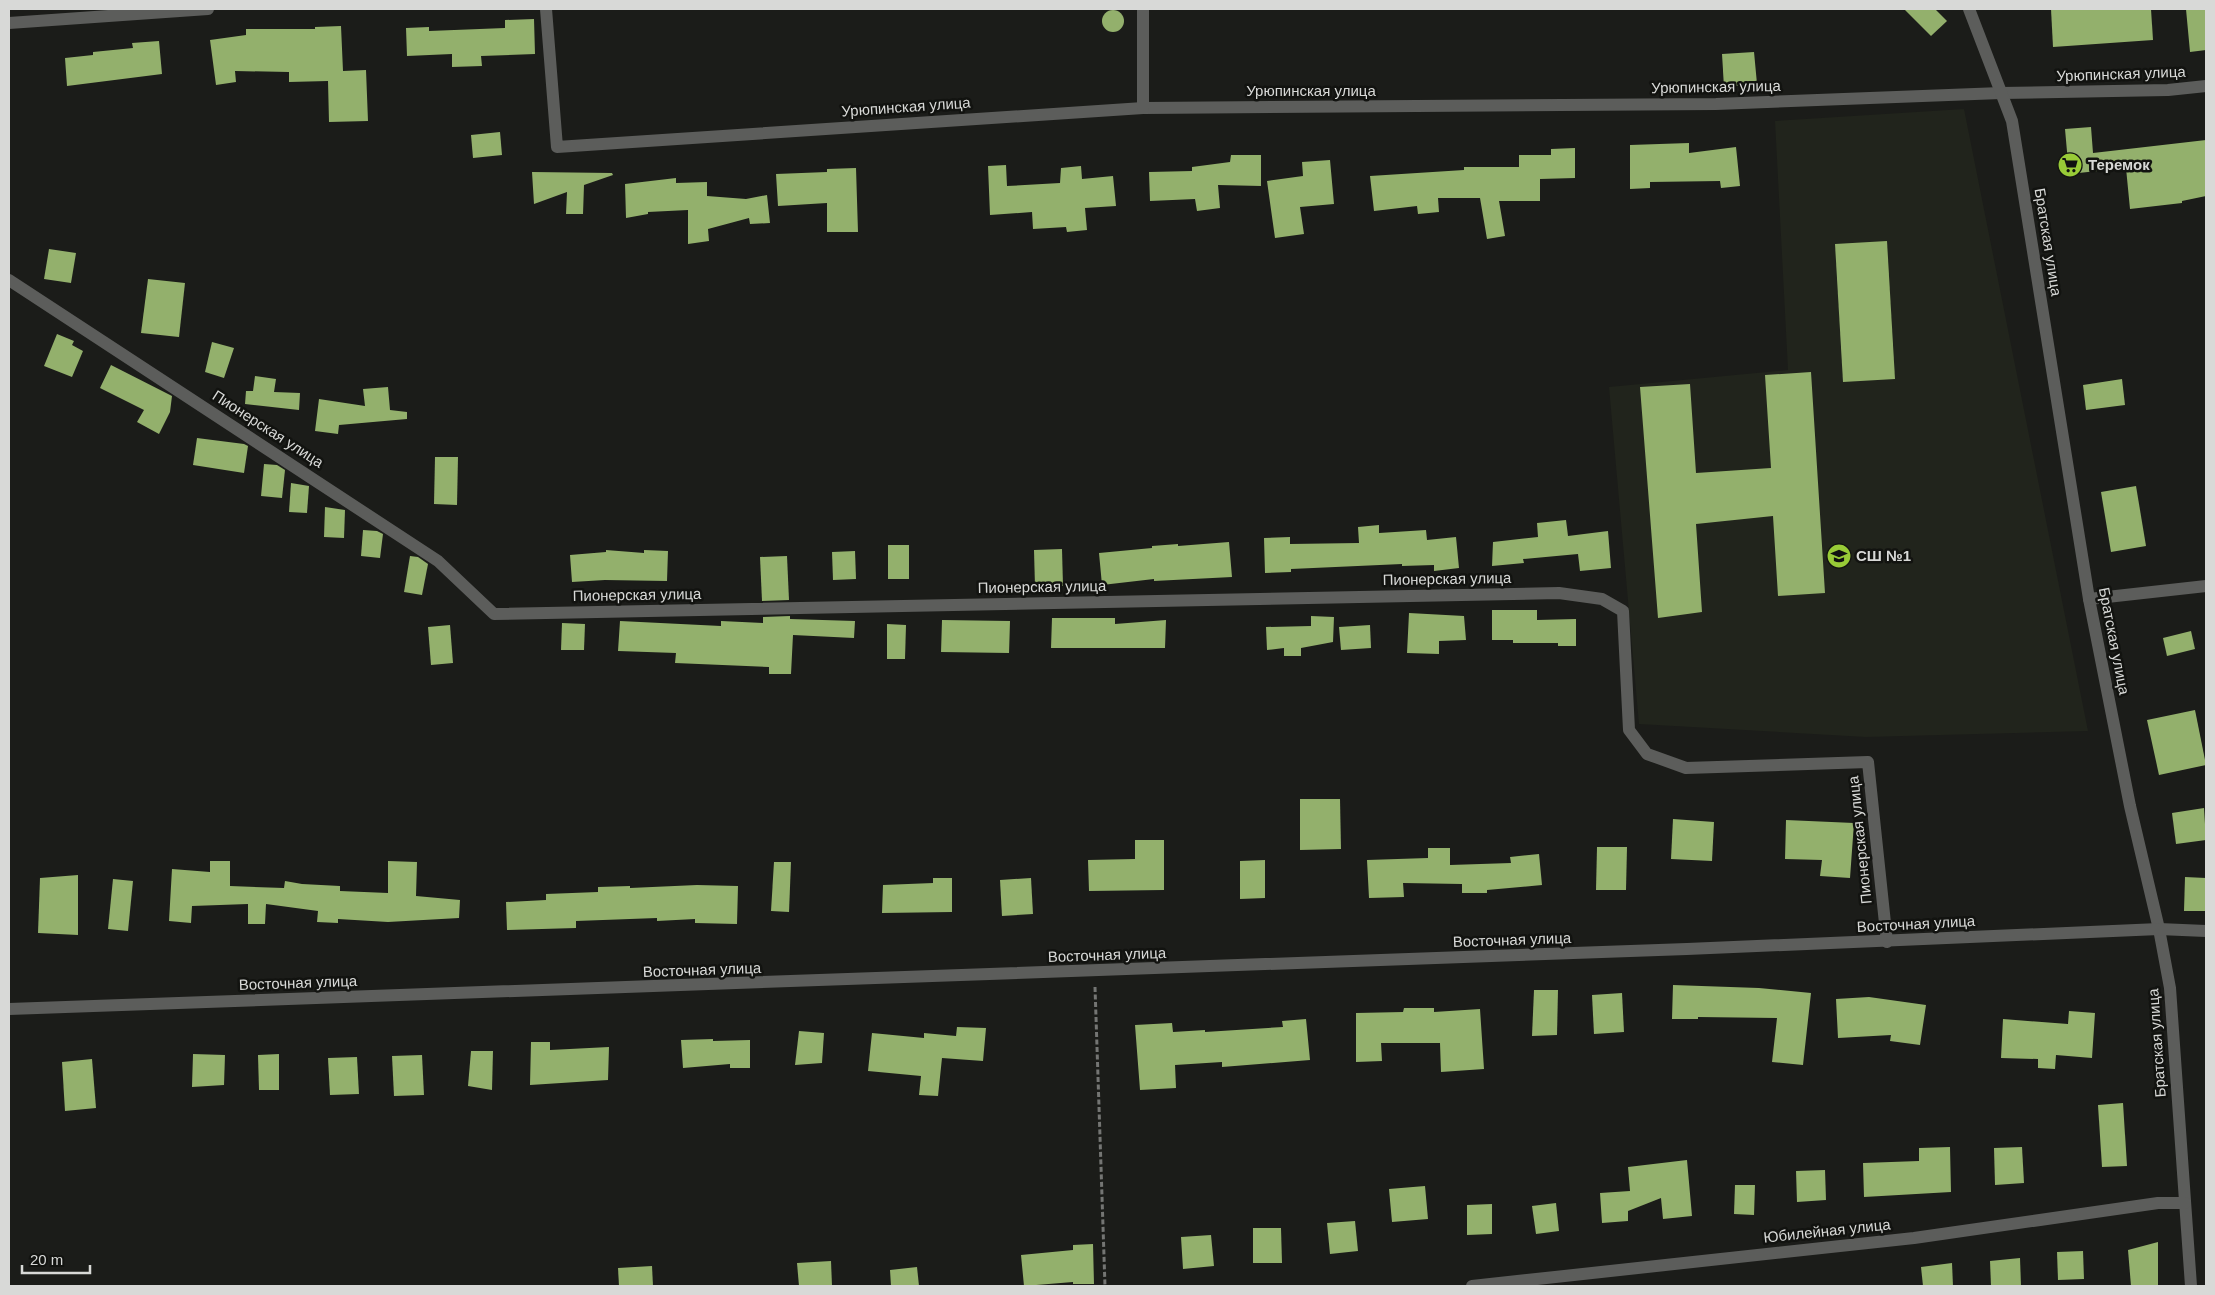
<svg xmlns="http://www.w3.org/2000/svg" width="2215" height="1295" font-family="Arial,sans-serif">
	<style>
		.built { fill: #21241c }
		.building { fill: #93b06c }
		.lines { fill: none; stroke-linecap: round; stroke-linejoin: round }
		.path { stroke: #747573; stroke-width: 3; stroke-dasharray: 5 2.5; stroke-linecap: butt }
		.minor { stroke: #5c5d5b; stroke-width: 12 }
		.labels { text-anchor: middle; stroke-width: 5; stroke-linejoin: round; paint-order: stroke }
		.street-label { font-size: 15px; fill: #d8d9d7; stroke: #121310 }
		.poi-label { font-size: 15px; font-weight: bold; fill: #d8d9d7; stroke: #121310; text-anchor: start }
	</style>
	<rect width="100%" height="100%" fill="#1b1c19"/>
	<path class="built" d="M1964 109 2088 731 1866 737 1639 724 1609 387 1788 370 1775 121Z"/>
	<g class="building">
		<path d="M1904 9H1935L1947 21 1931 36Z"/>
		<path d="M2051 9H2151L2153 40 2053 47Z"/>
		<path d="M2186 9H2206V50L2190 52Z"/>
		<circle cx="1113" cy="21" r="11"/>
		<path d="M534 19 535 54 481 56 482 66 452 67V54L407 56 406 28 429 27V31L505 28V20Z"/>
		<path d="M341 26 343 71 366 70 368 121 329 122 328 81 289 82V72L235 71 236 82 216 85 210 40 246 35V29H315V27Z"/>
		<path d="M159 41 162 74 67 86 65 58 93 55V52L133 48 132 43Z"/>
		<path d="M1754 52 1757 84 1724 87 1722 54Z"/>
		<path d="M2091 127 2093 153 2206 140V196L2182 201V203L2130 209 2126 168 2069 174 2065 129Z"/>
		<path d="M500 132 502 155 473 158 471 135Z"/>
		<path d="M1689 143V153L1736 147 1740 186 1721 188 1720 181 1650 182V188L1630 189V145Z"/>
		<path d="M1575 148V178L1540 179V201H1499L1505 236 1487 239 1480 198H1438L1439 212 1418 214 1417 206 1374 211 1370 176 1464 170V167H1519V155H1551V149Z"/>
		<path d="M1231 155H1261V186L1218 185 1220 208 1197 211 1195 199 1150 201 1149 172 1192 171V167L1230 162Z"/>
		<path d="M1330 160 1334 204 1300 207 1304 234 1275 238 1267 181 1303 176 1302 162Z"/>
		<path d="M1006 165 1007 186 1060 183 1061 168 1081 166 1082 179 1113 176 1116 206 1085 208 1087 230 1067 232 1066 227 1033 229 1032 212 990 215 988 166Z"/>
		<path d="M856 168 858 232H827V203L778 206 776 174 827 172V169Z"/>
		<path d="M532 172 612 173 613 175 584 185 583 214H566L567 192 534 204Z"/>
		<path d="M676 178V183L707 182V196L746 199 767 195 770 223 750 224 749 218 708 229 709 241 688 244V210L648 212V214L626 218 625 184Z"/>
		<path d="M1887 241 1895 379 1843 382 1835 244Z"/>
		<path d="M49 249 76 253 71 283 44 279Z"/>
		<path d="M148 279 185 283 179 337 141 333Z"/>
		<path d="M57 334 74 341 72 345 83 351 72 377 44 366Z"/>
		<path d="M212 342 234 348 224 378 205 372Z"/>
		<path d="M111 365 172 396 170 412 159 434 137 422 144 410 100 388Z"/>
		<path d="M1811 372 1825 593 1778 596 1773 516 1696 524 1702 612 1658 618 1640 387 1690 384 1696 473 1771 468 1765 375Z"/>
		<path d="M255 376 276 379 274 392 300 393 299 410 245 404 246 391H253Z"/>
		<path d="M2122 379 2125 405 2086 410 2083 385Z"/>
		<path d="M388 387 390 410 407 412V419L339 425 338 434 315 431 319 399 365 406 363 389Z"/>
		<path d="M197 438 244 444 248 446 244 473 193 465Z"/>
		<path d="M435 457H458L457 505 434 504Z"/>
		<path d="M264 464 277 465 285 470 282 498 261 496Z"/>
		<path d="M291 483 309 486 307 513 289 512Z"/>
		<path d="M2136 486 2146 546 2111 552 2101 492Z"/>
		<path d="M325 507 345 510 344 538 324 537Z"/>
		<path d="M1566 520 1568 536 1608 531 1611 568 1580 571 1578 554 1523 559 1524 563 1492 566 1493 542 1538 537 1537 523Z"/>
		<path d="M1379 525V533L1426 530 1427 540 1456 537 1459 568 1434 571V565L1402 566V564L1291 569V572L1265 573 1264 538 1290 537V544L1359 543 1358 527Z"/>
		<path d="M363 530 377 531 383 534 380 558 361 556Z"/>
		<path d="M1229 542 1232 577 1154 581V579L1102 585 1099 553 1152 548V546L1178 544V546Z"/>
		<rect x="888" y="545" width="21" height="34"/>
		<path d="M1062 549 1063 586 1035 587 1034 550Z"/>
		<path d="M606 550 644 553V550L668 551 667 581 605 580 572 582 570 555 606 552Z"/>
		<path d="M855 551 856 579 833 580 832 552Z"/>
		<path d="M410 556 418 557 428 564 422 595 404 592Z"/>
		<path d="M787 556 789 600 762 601 760 557Z"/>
		<path d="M1492 610H1537V620L1576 619V646H1558V643H1513V640H1492Z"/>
		<path d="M1409 613 1464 616 1466 640 1439 641V654L1407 653Z"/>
		<path d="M790 616V619L855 621 854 638 793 635 791 674H769V667L675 663 676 653 618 651 620 621 721 626V621L763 623V617Z"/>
		<path d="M1311 616 1334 617 1333 642 1301 648V656H1284V648L1267 650 1266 627 1311 626Z"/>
		<path d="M1052 618H1115V624L1166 620 1165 648H1051Z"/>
		<path d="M942 620 1010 621 1009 653 941 652Z"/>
		<path d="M562 623 585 624 584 650H561Z"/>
		<path d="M887 624 906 625 905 659H887Z"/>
		<path d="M450 625 453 663 431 665 428 627Z"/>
		<path d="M1370 625 1371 648 1341 650 1339 627Z"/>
		<path d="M2191 631 2195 649 2167 656 2163 638Z"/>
		<path d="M2195 710 2206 765 2159 775 2147 720Z"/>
		<path d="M1300 799H1340L1341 849 1300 850Z"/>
		<path d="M2204 808 2206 840 2176 844 2172 813Z"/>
		<path d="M1673 819 1714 822 1712 861 1671 859Z"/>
		<path d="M1786 820 1854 823 1850 878 1820 876 1822 860 1785 859Z"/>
		<path d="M1135 840H1164V890L1089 891 1088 860 1135 859Z"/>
		<path d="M1597 847H1627L1626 890H1596Z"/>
		<path d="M1428 848H1450V865L1511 863 1510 857 1539 854 1542 885 1487 890V893H1462V884L1403 883 1404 897 1369 898 1367 860 1428 858Z"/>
		<path d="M1265 860V898L1240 899V861Z"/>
		<path d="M210 861H230V886L284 888 285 881 302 884 340 886V891L388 893V861L417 862 416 896 460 900 459 918 388 922 338 919V923L317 922 318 911 266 904 265 924H248V904L192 906 191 923 169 921 172 869 210 872Z"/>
		<path d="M774 862H791L789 912 771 911Z"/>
		<path d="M78 875V935L38 933 40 878Z"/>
		<path d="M2185 877 2206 878V911H2184Z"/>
		<path d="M933 878H952V912L882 913 883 885 933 883Z"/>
		<path d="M1031 878 1033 914 1002 916 1000 880Z"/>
		<path d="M113 879 133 881 128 931 108 929Z"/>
		<path d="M697 885 738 886 737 924 695 923V919L657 921V918L576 921V928L507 930 506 902 546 900V894L598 892V887L630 886V888Z"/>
		<path d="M1673 985 1759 988 1811 993 1803 1065 1772 1062 1777 1018 1698 1017V1019H1672Z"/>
		<path d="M1534 990H1558L1557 1035 1532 1036Z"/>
		<path d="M1622 993 1624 1032 1594 1034 1592 995Z"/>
		<path d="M1869 997 1926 1005 1920 1045 1890 1041 1891 1035 1838 1038 1836 999Z"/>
		<path d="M1404 1008H1434V1012L1480 1009 1484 1069 1441 1072 1440 1043H1381L1382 1061 1356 1062V1013L1403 1012Z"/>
		<path d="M2069 1011 2095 1013 2092 1058 2056 1055 2055 1069 2038 1068V1059L2001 1058 2003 1019 2068 1024Z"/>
		<path d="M1306 1019 1310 1060 1222 1067V1062L1175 1065 1176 1088 1140 1090 1135 1025 1172 1023 1173 1032 1205 1030V1032L1283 1027 1282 1021Z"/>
		<path d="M957 1027 986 1028 983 1061 942 1058 938 1096 919 1095 921 1076 868 1071 872 1033 924 1038V1033L956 1036Z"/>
		<path d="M799 1031 824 1033 822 1063 795 1065Z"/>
		<path d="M713 1039V1041L750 1040V1068H730V1064L683 1068 681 1040Z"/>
		<path d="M531 1042H550V1050L609 1047 608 1080 530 1085Z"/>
		<path d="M471 1051H493L492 1090 468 1086Z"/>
		<path d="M193 1054 225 1055 224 1085 192 1087Z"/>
		<path d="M279 1054V1090H259L258 1055Z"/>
		<path d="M422 1055 424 1095 394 1096 392 1056Z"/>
		<path d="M357 1057 359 1094 330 1095 328 1058Z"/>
		<path d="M92 1059 96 1108 65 1111 62 1062Z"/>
		<path d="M2123 1103 2127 1166 2102 1167 2098 1105Z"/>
		<path d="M1950 1147 1951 1192 1864 1197 1863 1163 1919 1161V1148Z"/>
		<path d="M2022 1147 2024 1183 1995 1185 1994 1148Z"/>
		<path d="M1687 1160 1692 1216 1663 1219 1661 1198 1628 1211V1221L1602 1223 1600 1193 1630 1191 1628 1167Z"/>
		<path d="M1825 1170 1826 1200 1797 1202 1796 1171Z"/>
		<path d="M1735 1185H1755L1754 1215 1734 1214Z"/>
		<path d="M1425 1186 1428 1219 1392 1222 1389 1189Z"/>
		<path d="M1556 1203 1559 1231 1536 1234 1532 1206Z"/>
		<path d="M1492 1204V1234L1467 1235V1205Z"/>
		<path d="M1355 1221 1358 1251 1330 1254 1327 1223Z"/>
		<path d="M1253 1228H1281L1282 1263H1253Z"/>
		<path d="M1211 1235 1214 1266 1183 1269 1181 1237Z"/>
		<path d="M2158 1242V1285L2131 1286 2128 1250Z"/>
		<path d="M1093 1244 1094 1284H1073V1282L1024 1286 1021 1255 1073 1250V1245Z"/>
		<path d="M2083 1251 2084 1279 2058 1280 2057 1252Z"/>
		<path d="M2020 1258 2021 1286H1991L1990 1261Z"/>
		<path d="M831 1261 832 1286H799L797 1263Z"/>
		<path d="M1952 1263 1953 1286H1923L1921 1267Z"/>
		<path d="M652 1266 653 1286H619L618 1268Z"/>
		<path d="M917 1267 919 1286H891L890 1270Z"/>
	</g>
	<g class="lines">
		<path class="path" d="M1095 987 1105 1286"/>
		<g class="minor">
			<path d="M546 9 557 147 1143 108 1716 104 2001 93 2168 90 2206 86"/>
			<path d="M1143 9V108"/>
			<path d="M1969 9 2012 121 2089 599 2130 806 2159 929 2170 988 2191 1286"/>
			<path d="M9 23 208 9"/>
			<path d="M9 280 438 561 494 614 1559 593 1602 599 1623 611 1629 730 1647 754 1686 768 1868 762 1887 942"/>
			<path d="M2089 599 2206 586"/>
			<path d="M9 1009 1687 949 2159 929 2206 931"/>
			<path d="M1472 1286 1914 1238 2158 1203H2185"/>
		</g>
	</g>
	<defs>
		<symbol id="supermarket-disc" viewBox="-11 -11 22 22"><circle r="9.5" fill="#98cb37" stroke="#121310"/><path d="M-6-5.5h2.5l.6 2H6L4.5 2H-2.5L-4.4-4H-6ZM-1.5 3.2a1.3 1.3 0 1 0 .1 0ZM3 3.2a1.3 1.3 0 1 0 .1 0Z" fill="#111"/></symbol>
		<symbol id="school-disc" viewBox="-11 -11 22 22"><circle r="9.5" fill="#98cb37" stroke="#121310"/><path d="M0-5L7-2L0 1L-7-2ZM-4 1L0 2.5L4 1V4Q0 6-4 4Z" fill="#111"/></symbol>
	</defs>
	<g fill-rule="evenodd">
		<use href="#supermarket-disc" x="2056" y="151" width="28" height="28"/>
		<use href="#school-disc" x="1825" y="542" width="28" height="28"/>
	</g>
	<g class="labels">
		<g class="street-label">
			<text transform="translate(2121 74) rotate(-2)" y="5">Урюпинская улица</text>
			<text transform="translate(1716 87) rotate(-1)" y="5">Урюпинская улица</text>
			<text x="1311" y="96">Урюпинская улица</text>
			<text transform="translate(906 107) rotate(-4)" y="5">Урюпинская улица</text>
			<text transform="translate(2048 242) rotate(81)" y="5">Братская улица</text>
			<text transform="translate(268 429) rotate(33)" y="5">Пионерская улица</text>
			<text transform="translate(1447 579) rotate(-1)" y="5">Пионерская улица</text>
			<text transform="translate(1042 587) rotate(-1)" y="5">Пионерская улица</text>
			<text transform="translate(637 595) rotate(-1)" y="5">Пионерская улица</text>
			<text transform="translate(2114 641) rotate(79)" y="5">Братская улица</text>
			<text transform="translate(1860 840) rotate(-96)" y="5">Пионерская улица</text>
			<text transform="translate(1916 924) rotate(-3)" y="5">Восточная улица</text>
			<text transform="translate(1512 940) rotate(-2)" y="5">Восточная улица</text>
			<text transform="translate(1107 955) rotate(-2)" y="5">Восточная улица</text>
			<text transform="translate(702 970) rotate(-2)" y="5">Восточная улица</text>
			<text transform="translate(298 983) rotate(-2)" y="5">Восточная улица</text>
			<text transform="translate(2157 1043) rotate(-94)" y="5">Братская улица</text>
			<text transform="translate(1827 1231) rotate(-6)" y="5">Юбилейная улица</text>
		</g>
		<g class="poi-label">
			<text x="2088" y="170">Теремок</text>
			<text x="1856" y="561">СШ №1</text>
		</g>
	</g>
	<rect width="2215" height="1295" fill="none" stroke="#d8d9d7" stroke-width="20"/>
	<path d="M22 1265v8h68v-8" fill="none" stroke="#d8d9d7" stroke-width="2.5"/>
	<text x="30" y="1265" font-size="15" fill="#d8d9d7" stroke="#121310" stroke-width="4" paint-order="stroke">20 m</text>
</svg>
